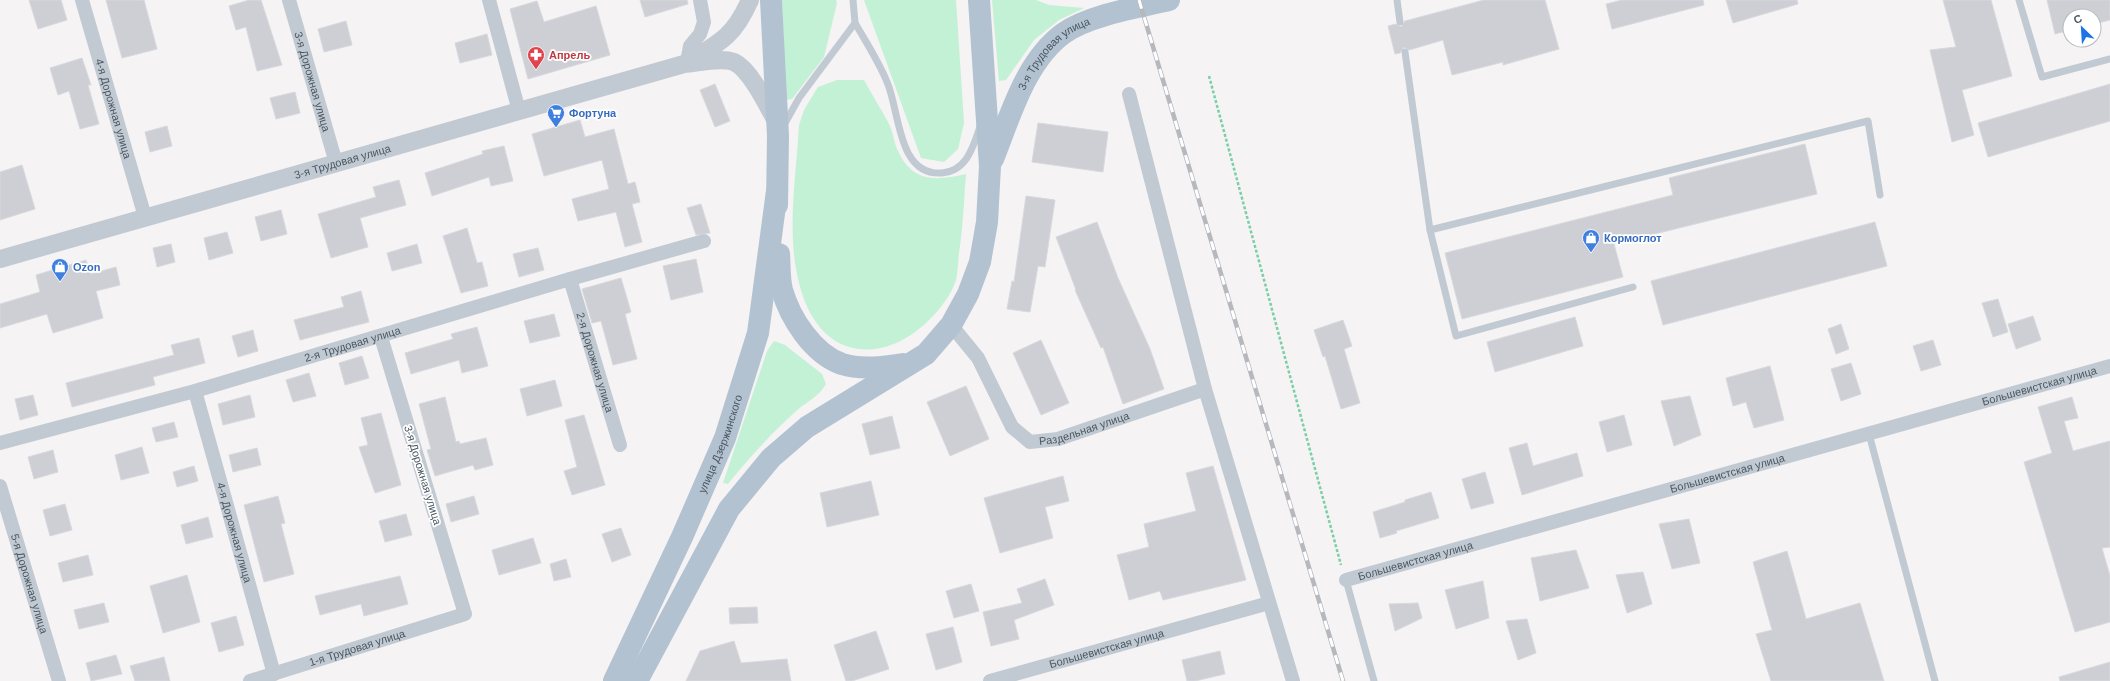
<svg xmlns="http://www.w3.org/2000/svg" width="2110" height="681" font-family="Helvetica,sans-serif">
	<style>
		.green { fill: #c3f1d5 }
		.building { fill: #cdcfd5; stroke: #d7d9de }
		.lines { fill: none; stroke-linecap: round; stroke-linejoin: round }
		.path { stroke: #7ad0a6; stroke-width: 2.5; stroke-dasharray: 3 2; stroke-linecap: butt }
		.service { stroke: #c1cad2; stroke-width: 7 }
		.minor { stroke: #c1cad2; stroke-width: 14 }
		.tertiary { stroke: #c1cad2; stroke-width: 18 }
		.primary { stroke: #b3c2d1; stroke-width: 22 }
		.rail-casing { stroke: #b5b8bd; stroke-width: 4.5 }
		.rail { stroke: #fff; stroke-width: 3; stroke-dasharray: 9; stroke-linecap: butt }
		.labels { text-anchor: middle; stroke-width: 3.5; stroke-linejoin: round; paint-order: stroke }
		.health-label { font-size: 11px; font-weight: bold; fill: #be3a42; stroke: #fff; text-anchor: start }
		.street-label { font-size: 11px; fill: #4a5661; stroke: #fff }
		.shop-label { font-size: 11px; font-weight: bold; fill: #366cbe; stroke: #fff; text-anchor: start }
	</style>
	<rect width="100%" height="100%" fill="#f5f3f3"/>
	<g class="green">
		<path d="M782 0H836L837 3 824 57 792 99 786 100Z"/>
		<path d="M864 0H956L964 123 958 149 944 162 921 158Z"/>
		<path d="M992 0H1036L1049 5 1084 8 1059 20 1034 40 1006 80 999 81Z"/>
		<path d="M837 80H864C872 95 882 110 890 126 893 133 894 142 897 149 912 183 935 181 966 174 964 201 963 227 959 253 958 261 958 271 956 280 951 295 941 308 930 319 889 361 831 363 806 304 783 248 796 184 799 125L804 110 818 87Z"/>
		<path d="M774 341 785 345 822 374 826 384C818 398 805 402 794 413 770 435 749 458 728 484L723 483 767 351Z"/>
	</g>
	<g class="building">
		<path d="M29 0H61L67 20 38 29Z"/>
		<path d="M106 0H144L157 49 122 58Z"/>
		<path d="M249 0H261L282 65 257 71 246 27 236 30 229 6Z"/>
		<path d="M640 0H687L688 4 645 17Z"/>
		<path d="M1484 0H1545L1559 49 1503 65V62L1452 75 1443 40 1409 50 1404 47 1400 53 1395 54 1388 26 1396 24 1401 27 1405 21Z"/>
		<path d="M1622 0H1703L1704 5 1612 29 1606 4Z"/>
		<path d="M1726 0H1797L1798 4 1733 23Z"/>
		<path d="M1943 0H1991L2012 76 1962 90 1974 135 1952 142 1930 50 1956 47Z"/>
		<path d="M2047 0H2110V20L2094 24V16H2070V30L2055 34Z"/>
		<path d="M537 1 544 22 596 6 610 55 528 79 510 9Z"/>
		<path d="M346 21 352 45 324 52 318 29Z"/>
		<path d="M487 34 492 55 460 63 455 43Z"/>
		<path d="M82 58 91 85H88L99 124 80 129 69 91 58 95 50 68Z"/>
		<path d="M715 84 730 121 715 127 700 90Z"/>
		<path d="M2110 84V121L1988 157 1978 123Z"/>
		<path d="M295 92 300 113 276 119 270 98Z"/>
		<path d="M580 120 585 137 614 129 628 184 635 182 640 202 632 204 642 242 625 247 616 212 578 221 572 199 609 189 602 160 544 176 532 134Z"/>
		<path d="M1038 123 1108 132 1103 172 1032 162Z"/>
		<path d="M167 126 172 146 150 152 145 132Z"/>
		<path d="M1805 144 1817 194 1614 244 1623 277 1462 319 1445 253 1673 195 1669 178Z"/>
		<path d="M504 146 513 181 491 186 489 177 432 196 425 173 483 154 482 151Z"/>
		<path d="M22 165 35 209 0 220V172Z"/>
		<path d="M399 180 406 205 360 218 368 247 331 258 318 214 376 197 373 187Z"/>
		<path d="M1026 196 1055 200 1045 267 1038 266 1030 312 1007 309 1012 281 1014 282Z"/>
		<path d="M701 204 710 233 696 235 687 208Z"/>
		<path d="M281 210 287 234 261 241 255 217Z"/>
		<path d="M1097 222 1118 278 1150 349 1164 389 1123 404 1103 347 1101 348 1075 290H1076L1056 237Z"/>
		<path d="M1875 222 1887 266 1663 325 1651 281Z"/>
		<path d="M467 228 477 263 482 262 488 286 461 293 443 236Z"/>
		<path d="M227 232 233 253 209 260 204 238Z"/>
		<path d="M171 244 175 262 157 267 153 248Z"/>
		<path d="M417 244 422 263 392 271 387 253Z"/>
		<path d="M538 248 544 270 519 277 513 254Z"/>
		<path d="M696 259 703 292 671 300 663 266Z"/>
		<path d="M86 260 91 274 116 267 120 285 96 291 103 318 53 333 47 314 0 328V304L40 292 36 275Z"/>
		<path d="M621 278 631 312 625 314 637 359 613 365 601 321 592 323 582 289Z"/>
		<path d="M361 291 369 322 300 340 294 320 344 307 341 297Z"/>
		<path d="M1998 299 2008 332 1993 337 1982 303Z"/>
		<path d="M554 314 560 336 530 343 524 321Z"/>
		<path d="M2033 316 2041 340 2016 349 2008 324Z"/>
		<path d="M1575 317 1583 346 1495 372 1487 342Z"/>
		<path d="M1343 320 1352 346 1344 349 1360 403 1341 409 1325 356 1323 357 1314 330Z"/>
		<path d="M1841 324 1849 349 1836 354 1828 329Z"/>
		<path d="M477 327 488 366 462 373 459 360 411 374 405 353 453 339 451 334Z"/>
		<path d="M253 330 258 351 238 357 232 336Z"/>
		<path d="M199 338 205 363 153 377 155 385 72 407 66 383 174 355 171 345Z"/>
		<path d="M1041 340 1069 403 1041 415 1013 353Z"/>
		<path d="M1933 340 1941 365 1921 371 1913 346Z"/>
		<path d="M362 356 369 378 345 385 339 363Z"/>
		<path d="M1851 363 1861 394 1841 401 1831 369Z"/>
		<path d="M1770 366 1784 420 1754 428 1746 402 1733 406 1726 378Z"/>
		<path d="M309 373 316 396 293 402 286 380Z"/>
		<path d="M555 380 562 406 527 416 520 389Z"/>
		<path d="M966 386 989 439 950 456 927 402Z"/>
		<path d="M33 395 38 415 20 420 15 399Z"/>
		<path d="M250 395 255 417 223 425 218 404Z"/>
		<path d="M1690 396 1701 435 1674 446 1661 401Z"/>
		<path d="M445 397 456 442 459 441 460 444 486 438 493 465 475 470 473 465 435 476 427 450 431 449 419 404Z"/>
		<path d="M2072 397 2078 418 2064 421 2073 451 2110 441V547L2102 548 2110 576V622L2075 632 2024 462 2052 453 2038 407Z"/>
		<path d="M381 413 401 485 375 493 359 447 368 445 361 418Z"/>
		<path d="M584 415 605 485 572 495 564 471 577 467 565 420Z"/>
		<path d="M1624 415 1632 445 1607 452 1599 422Z"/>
		<path d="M892 416 900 448 870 455 862 424Z"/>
		<path d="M174 422 178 437 156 442 152 428Z"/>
		<path d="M1527 443 1533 466 1577 453 1583 476 1522 495 1509 448Z"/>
		<path d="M142 447 149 473 121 480 115 455Z"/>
		<path d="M257 448 261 465 233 472 229 455Z"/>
		<path d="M53 450 58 472 34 479 28 457Z"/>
		<path d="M194 466 198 481 177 487 173 472Z"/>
		<path d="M1213 466 1246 580 1163 600 1160 591 1129 600 1117 555 1149 547 1144 524 1196 511 1186 473Z"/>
		<path d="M1485 472 1494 503 1471 509 1462 479Z"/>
		<path d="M1063 476 1069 501 1045 507 1053 538 1000 553 984 498Z"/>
		<path d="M871 481 879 515 827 527 820 493Z"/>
		<path d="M1431 492 1439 518 1396 531 1397 533 1380 538 1373 512 1405 502V500Z"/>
		<path d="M278 496 285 523 281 524 294 574 264 582 244 505Z"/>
		<path d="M474 496 479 514 451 522 446 504Z"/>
		<path d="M65 504 72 530 50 536 43 510Z"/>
		<path d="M406 514 412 535 385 542 379 521Z"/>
		<path d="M208 517 213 537 186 544 181 525Z"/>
		<path d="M1689 519 1700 563 1672 569 1659 524Z"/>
		<path d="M621 528 631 555 612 562 602 534Z"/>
		<path d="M533 538 541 563 499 575 492 550Z"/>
		<path d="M1576 550 1589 588 1540 601 1531 558Z"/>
		<path d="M1787 551 1806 619 1860 603 1884 681H1771L1756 634 1772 630 1753 562Z"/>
		<path d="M88 555 93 575 63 582 58 563Z"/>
		<path d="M566 559 571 577 554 581 550 564Z"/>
		<path d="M1643 572 1652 604 1627 613 1616 575Z"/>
		<path d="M187 575 200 622 163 633 150 586Z"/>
		<path d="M400 576 408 604 364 616 361 604 320 615 315 596Z"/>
		<path d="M1045 579 1054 605 1014 620 1019 639 991 646 983 612 1022 603 1017 589Z"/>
		<path d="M1483 581 1489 618 1456 629 1445 590Z"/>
		<path d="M971 584 979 611 954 618 946 591Z"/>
		<path d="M104 603 109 622 79 629 74 610Z"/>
		<path d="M1418 603 1422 618 1395 631 1389 604Z"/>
		<path d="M757 607 758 623 730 624 729 608Z"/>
		<path d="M236 616 244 645 219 652 211 623Z"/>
		<path d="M1527 619 1536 653 1518 660 1506 621Z"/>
		<path d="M953 627 962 662 936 670 926 634Z"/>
		<path d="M876 631 889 669 852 681H846L834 645Z"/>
		<path d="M734 641 741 663 787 659 791 681H686L700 651Z"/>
		<path d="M1220 651 1225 674 1195 681H1187L1182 660Z"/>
		<path d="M116 655 122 674 91 681 86 663Z"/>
		<path d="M164 657 170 681H135L130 666Z"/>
		<path d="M2110 662V681H2060L2059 677Z"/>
	</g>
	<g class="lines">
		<path class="path" d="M1209 76 1341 565"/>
		<g class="service">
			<path d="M1397 0 1400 22"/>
			<path d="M2019 0 2042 77 2110 59"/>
			<path d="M855 23C866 42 879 62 887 82 900 111 897 176 942 173 967 171 973 147 980 127"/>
			<path d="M1405 52 1430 230 1456 336 1633 287"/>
			<path d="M784 125 799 98 855 23 853 0"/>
			<path d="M1430 230 1868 121 1880 195"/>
			<path d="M1869 434 1935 681"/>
			<path d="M1346 580 1374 681"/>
		</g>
		<g class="minor">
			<path id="s1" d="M82 0 145 217"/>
			<path id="s2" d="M289 0 336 163"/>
			<path d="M489 0 519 111"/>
			<path d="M687 62 690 46 700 34 704 22 700 0"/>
			<path d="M1129 94 1205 389 1293 681"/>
			<path id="s3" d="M570 279 620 445"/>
			<path id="s4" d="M951 325 978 358 1012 427 1030 442 1058 439 1205 389"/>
			<path id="s5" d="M195 391 274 674"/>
			<path id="s6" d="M0 443 195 391 570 279 704 241"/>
			<path id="s7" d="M0 486 59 681"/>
			<path id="s8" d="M1346 580 2110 366"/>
			<path id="s9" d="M250 681 465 614 381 337"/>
			<path id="s10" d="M990 681 1269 603"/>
		</g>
		<g class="tertiary">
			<path d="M688 62C721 42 734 36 750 0"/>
			<path id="s11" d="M0 259 684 64C698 63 720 57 734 62 751 70 768 107 777 123"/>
		</g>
		<g class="primary">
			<path d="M771 0 778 136 777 205"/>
			<path id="s12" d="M993 159C1010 117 1025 61 1064 33 1090 15 1139 7 1169 0"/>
			<path d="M779 254C780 266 779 278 782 290 790 318 813 354 842 364 861 370 884 367 903 364"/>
			<path id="s13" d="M614 681 682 537 725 438 758 333 777 191"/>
			<path d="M637 681 729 509 771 458 807 427 926 354 951 325 968 294 980 262 987 222 990 166 979 0"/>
		</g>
		<defs>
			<path id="rail" d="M1139 0 1343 681"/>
		</defs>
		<use href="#rail" class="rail-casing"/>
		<use href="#rail" class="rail"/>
	</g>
	<defs>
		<symbol id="pharmacy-pin" viewBox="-11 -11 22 30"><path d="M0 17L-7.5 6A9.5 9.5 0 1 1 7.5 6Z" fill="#e0444e" stroke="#fff"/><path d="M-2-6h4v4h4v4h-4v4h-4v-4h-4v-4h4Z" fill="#fff"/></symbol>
		<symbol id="supermarket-pin" viewBox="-11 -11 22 30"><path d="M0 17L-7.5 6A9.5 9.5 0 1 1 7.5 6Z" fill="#3f7fe0" stroke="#fff"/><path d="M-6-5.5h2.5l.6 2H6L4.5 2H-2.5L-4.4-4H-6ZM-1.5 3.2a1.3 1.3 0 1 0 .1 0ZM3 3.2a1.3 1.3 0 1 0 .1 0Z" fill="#fff"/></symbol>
		<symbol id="shop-pin" viewBox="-11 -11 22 30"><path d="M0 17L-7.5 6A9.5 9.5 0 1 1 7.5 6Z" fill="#3f7fe0" stroke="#fff"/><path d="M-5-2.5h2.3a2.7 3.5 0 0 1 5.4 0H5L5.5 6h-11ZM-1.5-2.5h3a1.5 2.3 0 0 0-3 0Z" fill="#fff"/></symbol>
	</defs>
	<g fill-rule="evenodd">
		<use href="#pharmacy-pin" x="526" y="45" width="20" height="27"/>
		<use href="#supermarket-pin" x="546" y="103" width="20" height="27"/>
		<use href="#shop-pin" x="1581" y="228" width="20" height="27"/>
		<use href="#shop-pin" x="50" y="257" width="20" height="27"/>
	</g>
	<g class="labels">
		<g class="health-label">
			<text x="549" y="59">Апрель</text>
		</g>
		<g class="street-label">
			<text dy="4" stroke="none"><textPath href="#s12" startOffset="125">3-я Трудовая улица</textPath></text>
			<text dy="4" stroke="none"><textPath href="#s2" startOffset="85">3-я Дорожная улица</textPath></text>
			<text dy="4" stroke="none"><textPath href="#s1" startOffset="113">4-я Дорожная улица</textPath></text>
			<text dy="4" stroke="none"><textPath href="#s11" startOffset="356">3-я Трудовая улица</textPath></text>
			<text dy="4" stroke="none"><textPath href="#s6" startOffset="366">2-я Трудовая улица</textPath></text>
			<text dy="4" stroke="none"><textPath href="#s3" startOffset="87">2-я Дорожная улица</textPath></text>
			<text dy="4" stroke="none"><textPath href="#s8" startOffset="720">Большевистская улица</textPath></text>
			<text dy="4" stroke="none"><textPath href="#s4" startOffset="199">Раздельная улица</textPath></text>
			<text dy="4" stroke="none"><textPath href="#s13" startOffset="260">улица Дзержинского</textPath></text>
			<text dy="4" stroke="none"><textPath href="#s8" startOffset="396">Большевистская улица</textPath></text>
			<text transform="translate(423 475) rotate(73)" y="4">3-я Дорожная улица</text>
			<text dy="4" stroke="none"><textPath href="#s5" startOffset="147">4-я Дорожная улица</textPath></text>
			<text dy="4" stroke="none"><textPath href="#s8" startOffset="72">Большевистская улица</textPath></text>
			<text dy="4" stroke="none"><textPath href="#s7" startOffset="102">5-я Дорожная улица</textPath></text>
			<text dy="4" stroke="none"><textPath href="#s9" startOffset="112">1-я Трудовая улица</textPath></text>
			<text dy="4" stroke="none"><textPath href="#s10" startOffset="121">Большевистская улица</textPath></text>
		</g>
		<g class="shop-label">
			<text x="569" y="117">Фортуна</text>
			<text x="1604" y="242">Кормоглот</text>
			<text x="73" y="271">Ozon</text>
		</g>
	</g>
	<g transform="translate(2082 28) rotate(335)"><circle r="19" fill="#ffffff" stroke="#b7bbc0"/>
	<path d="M0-3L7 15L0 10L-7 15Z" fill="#1a73e8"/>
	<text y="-6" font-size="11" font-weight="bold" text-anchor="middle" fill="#4a5661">С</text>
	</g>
</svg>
